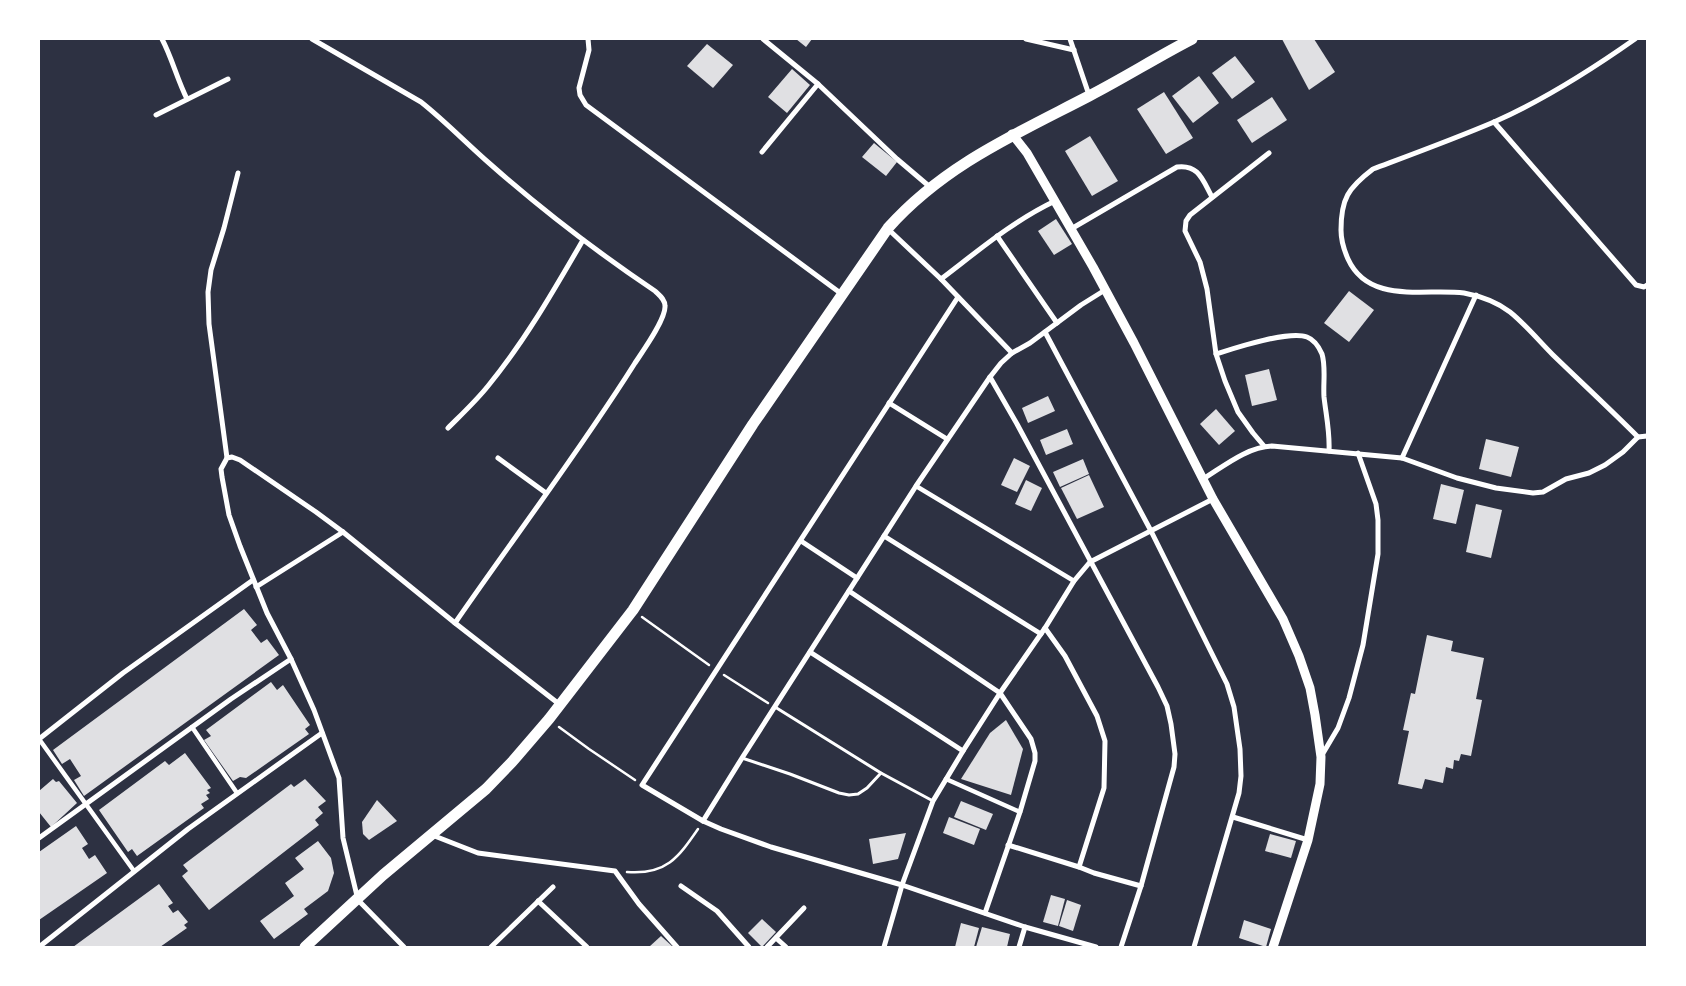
<svg xmlns="http://www.w3.org/2000/svg" width="1686" height="986" font-family="'IBM Plex Serif',serif">
	<style>
		.building { fill: #e0e0e3 }
		.lines { fill: none; stroke-linecap: round; stroke-linejoin: round }
		.path { stroke: #fff; stroke-width: 2.5 }
		.service { stroke: #fff; stroke-width: 3 }
		.pedestrian { stroke: #fff; stroke-width: 4.5 }
		.minor { stroke: #fff; stroke-width: 5 }
		.tertiary { stroke: #fff; stroke-width: 9 }
		.primary { stroke: #fff; stroke-width: 11 }
	</style>
	<rect width="100%" height="100%" fill="#2d3142"/>
	<g class="building">
		<path d="M796 39H812L806 47Z"/>
		<path d="M1282 39H1314L1335 72 1309 90Z"/>
		<path d="M707 44 733 65 713 88 687 66Z"/>
		<path d="M1235 56 1255 82 1232 99 1212 73Z"/>
		<path d="M792 69 810 85 787 113 768 97Z"/>
		<path d="M1199 76 1219 103 1193 123 1172 96Z"/>
		<path d="M1164 92 1193 138 1166 154 1137 109Z"/>
		<path d="M1272 97 1287 120 1252 143 1237 120Z"/>
		<path d="M1090 136 1118 181 1092 196 1065 151Z"/>
		<path d="M874 143 897 162 886 176 862 157Z"/>
		<path d="M1056 219 1072 244 1054 255 1038 231Z"/>
		<path d="M1349 291 1374 310 1349 342 1324 323Z"/>
		<path d="M1269 369 1277 400 1252 406 1245 375Z"/>
		<path d="M1048 396 1055 411 1028 423 1022 408Z"/>
		<path d="M1216 409 1235 431 1219 445 1200 424Z"/>
		<path d="M1067 429 1073 444 1046 455 1040 440Z"/>
		<path d="M1486 439 1519 447 1511 477 1479 469Z"/>
		<path d="M1014 458 1030 466 1017 492 1001 485Z"/>
		<path d="M1083 459 1089 474 1060 487 1053 472Z"/>
		<path d="M1089 475 1104 507 1077 519 1061 488Z"/>
		<path d="M1026 480 1042 488 1031 511 1015 504Z"/>
		<path d="M1441 484 1464 490 1456 524 1433 519Z"/>
		<path d="M1476 504 1502 510 1491 558 1466 552Z"/>
		<path d="M244 609 257 625 251 630 261 643 267 639 279 655 84 796 74 780 81 776 70 759 62 764 53 750Z"/>
		<path d="M1427 635 1453 641 1451 651 1484 658 1476 699 1482 700 1471 756 1461 754 1459 761 1454 760 1453 769 1446 767 1443 783 1425 779 1422 789 1398 784 1409 731 1403 730 1411 693 1415 694Z"/>
		<path d="M271 682 277 690 283 685 310 725 305 729 309 734 246 778 240 777 233 781 204 740 211 736 206 730Z"/>
		<path d="M1006 720 1023 749 1011 795 961 779 990 733Z"/>
		<path d="M185 753 211 788 207 790 210 793 206 795 209 799 201 804 204 808 137 856 132 849 128 852 99 810 165 761 169 765Z"/>
		<path d="M53 779 56 782 59 781 77 803 51 827 39 812V791Z"/>
		<path d="M305 779 326 801 318 807 323 813 315 820 319 825 209 910 182 876 188 871 183 865 291 784 294 787Z"/>
		<path d="M377 800 397 821 369 840 363 834 362 822Z"/>
		<path d="M961 801 993 814 986 830 954 817Z"/>
		<path d="M949 817 980 829 974 845 943 833Z"/>
		<path d="M76 826 88 844 82 848 89 859 95 855 107 873 39 920V852Z"/>
		<path d="M906 833 898 859 873 864 869 839Z"/>
		<path d="M1270 834 1296 841 1291 858 1265 851Z"/>
		<path d="M318 841 331 858 334 873 328 891 304 909 308 914 274 939 260 921 294 896 285 883 304 869 295 858Z"/>
		<path d="M159 884 173 903 168 906 173 913 178 910 188 922 184 925 187 928 160 947H73Z"/>
		<path d="M1051 895 1065 899 1058 926 1043 922Z"/>
		<path d="M1067 900 1081 905 1073 931 1059 926Z"/>
		<path d="M762 919 776 932 762 947 748 933Z"/>
		<path d="M1244 920 1271 929 1266 947 1239 938Z"/>
		<path d="M961 923 979 928 974 947H955Z"/>
		<path d="M982 927 1010 934 1007 947H976Z"/>
		<path d="M661 936 673 947H649Z"/>
	</g>
	<g class="lines">
		<g class="path">
			<path d="M642 617 709 665"/>
			<path d="M724 675 768 703"/>
			<path d="M559 727 589 749 635 780"/>
			<path d="M627 872C666 875 678 858 698 829"/>
		</g>
		<g class="service">
			<path d="M775 707 881 773 933 801"/>
			<path d="M742 758 790 774 839 793 849 795 858 794 867 788 881 773"/>
		</g>
		<g class="pedestrian">
			<path d="M916 486 1074 581"/>
			<path d="M192 727 237 793"/>
			<path d="M39 739 134 871"/>
			<path d="M946 779 1020 812"/>
		</g>
		<g class="minor">
			<path d="M162 39C172 58 177 79 187 99"/>
			<path d="M312 39 421 102C445 121 466 143 489 163 541 209 597 252 655 291 659 295 665 299 665 306 666 319 643 351 635 363 579 452 515 536 455 623"/>
			<path d="M588 39 589 50 579 88 580 95 586 105 843 295"/>
			<path d="M763 39 818 84 897 159 930 187"/>
			<path d="M1026 39 1074 50"/>
			<path d="M1070 39 1089 95"/>
			<path d="M1635 39C1591 70 1544 100 1494 122 1454 139 1413 154 1373 169 1348 188 1341 199 1341 230 1341 239 1344 250 1348 259 1369 305 1425 288 1464 293 1480 296 1497 302 1510 312 1525 324 1539 341 1553 355 1581 382 1610 409 1638 437"/>
			<path d="M156 115 228 79"/>
			<path d="M1494 122 1636 285 1644 287 1647 285"/>
			<path d="M762 152 818 84"/>
			<path d="M888 229 941 279 1012 353"/>
			<path d="M1071 229 1177 167C1199 164 1203 181 1212 197"/>
			<path d="M997 236 1057 323"/>
			<path d="M941 279C978 251 1013 221 1055 201"/>
			<path d="M958 297 642 785 703 821 721 829 771 847 902 885 1025 927 1096 947"/>
			<path d="M1045 332 1151 531 1227 684 1234 707 1240 749 1241 776 1239 793 1194 947"/>
			<path d="M1216 354C1235 348 1289 330 1307 337 1315 340 1319 347 1322 354 1326 367 1323 383 1324 397 1326 415 1330 432 1329 451"/>
			<path d="M990 377 1017 424 1158 687 1167 706 1171 724 1175 754 1174 767 1141 886 1121 947"/>
			<path d="M889 403 947 439"/>
			<path d="M448 428C462 414 476 401 488 386 525 341 554 290 583 240"/>
			<path d="M1264 446 1253 433 1238 412 1225 381 1216 354 1207 289 1200 262 1185 231 1186 221 1190 215 1269 153"/>
			<path d="M227 458 209 324 208 292 211 270 224 228 238 173"/>
			<path d="M498 458 546 493"/>
			<path d="M1402 458 1476 295"/>
			<path d="M1203 479C1224 466 1247 447 1272 446L1402 458 1457 478 1496 488 1533 493 1543 492 1566 479 1589 473 1605 465 1623 452 1638 437 1647 436"/>
			<path d="M884 536 1041 634"/>
			<path d="M801 541 857 578"/>
			<path d="M256 587 343 532"/>
			<path d="M849 591 1000 693 1031 739 1035 753V761L1020 812 985 913"/>
			<path d="M1045 628 1065 656 1097 716 1105 741 1104 788 1079 867 1094 873 1141 886"/>
			<path d="M810 652 963 751"/>
			<path d="M39 739 123 673 253 580"/>
			<path d="M1322 755 1338 728 1349 698 1363 645 1378 554V520L1376 504 1358 453"/>
			<path d="M1233 817 1308 840"/>
			<path d="M703 821 742 758 916 486 990 377 1001 363 1012 353 1030 343 1081 305 1105 290"/>
			<path d="M432 835 478 853 615 871 639 904 677 947"/>
			<path d="M39 838 231 699 291 659"/>
			<path d="M1008 845 1079 867"/>
			<path d="M681 886 717 911 749 947"/>
			<path d="M538 901 587 947"/>
			<path d="M776 938 786 947"/>
			<path d="M39 947 188 829 322 733"/>
			<path d="M404 947 358 900 343 838 339 778 314 710 291 659 267 613 240 546 229 515 222 477 221 469 227 458 232 457 240 460 316 512 343 532 455 623 559 704"/>
			<path d="M491 947 553 887"/>
			<path d="M767 947 804 908"/>
			<path d="M884 947 902 885 933 801 963 751 1000 693 1045 628 1074 581 1090 562 1213 499"/>
			<path d="M1019 947 1025 927"/>
		</g>
		<path class="tertiary" d="M1012 134 1027 153 1093 267 1134 343 1213 499 1283 619 1299 656 1310 688 1315 715 1321 757 1320 784 1308 840 1273 947"/>
		<path class="primary" d="M305 947 383 875 486 789 512 762 549 719 633 610 753 424 888 228C944 165 1016 134 1089 96 1124 78 1157 57 1192 39"/>
	</g>
	<rect width="1686" height="986" fill="none" stroke="#ffffff" stroke-width="80"/>
</svg>
